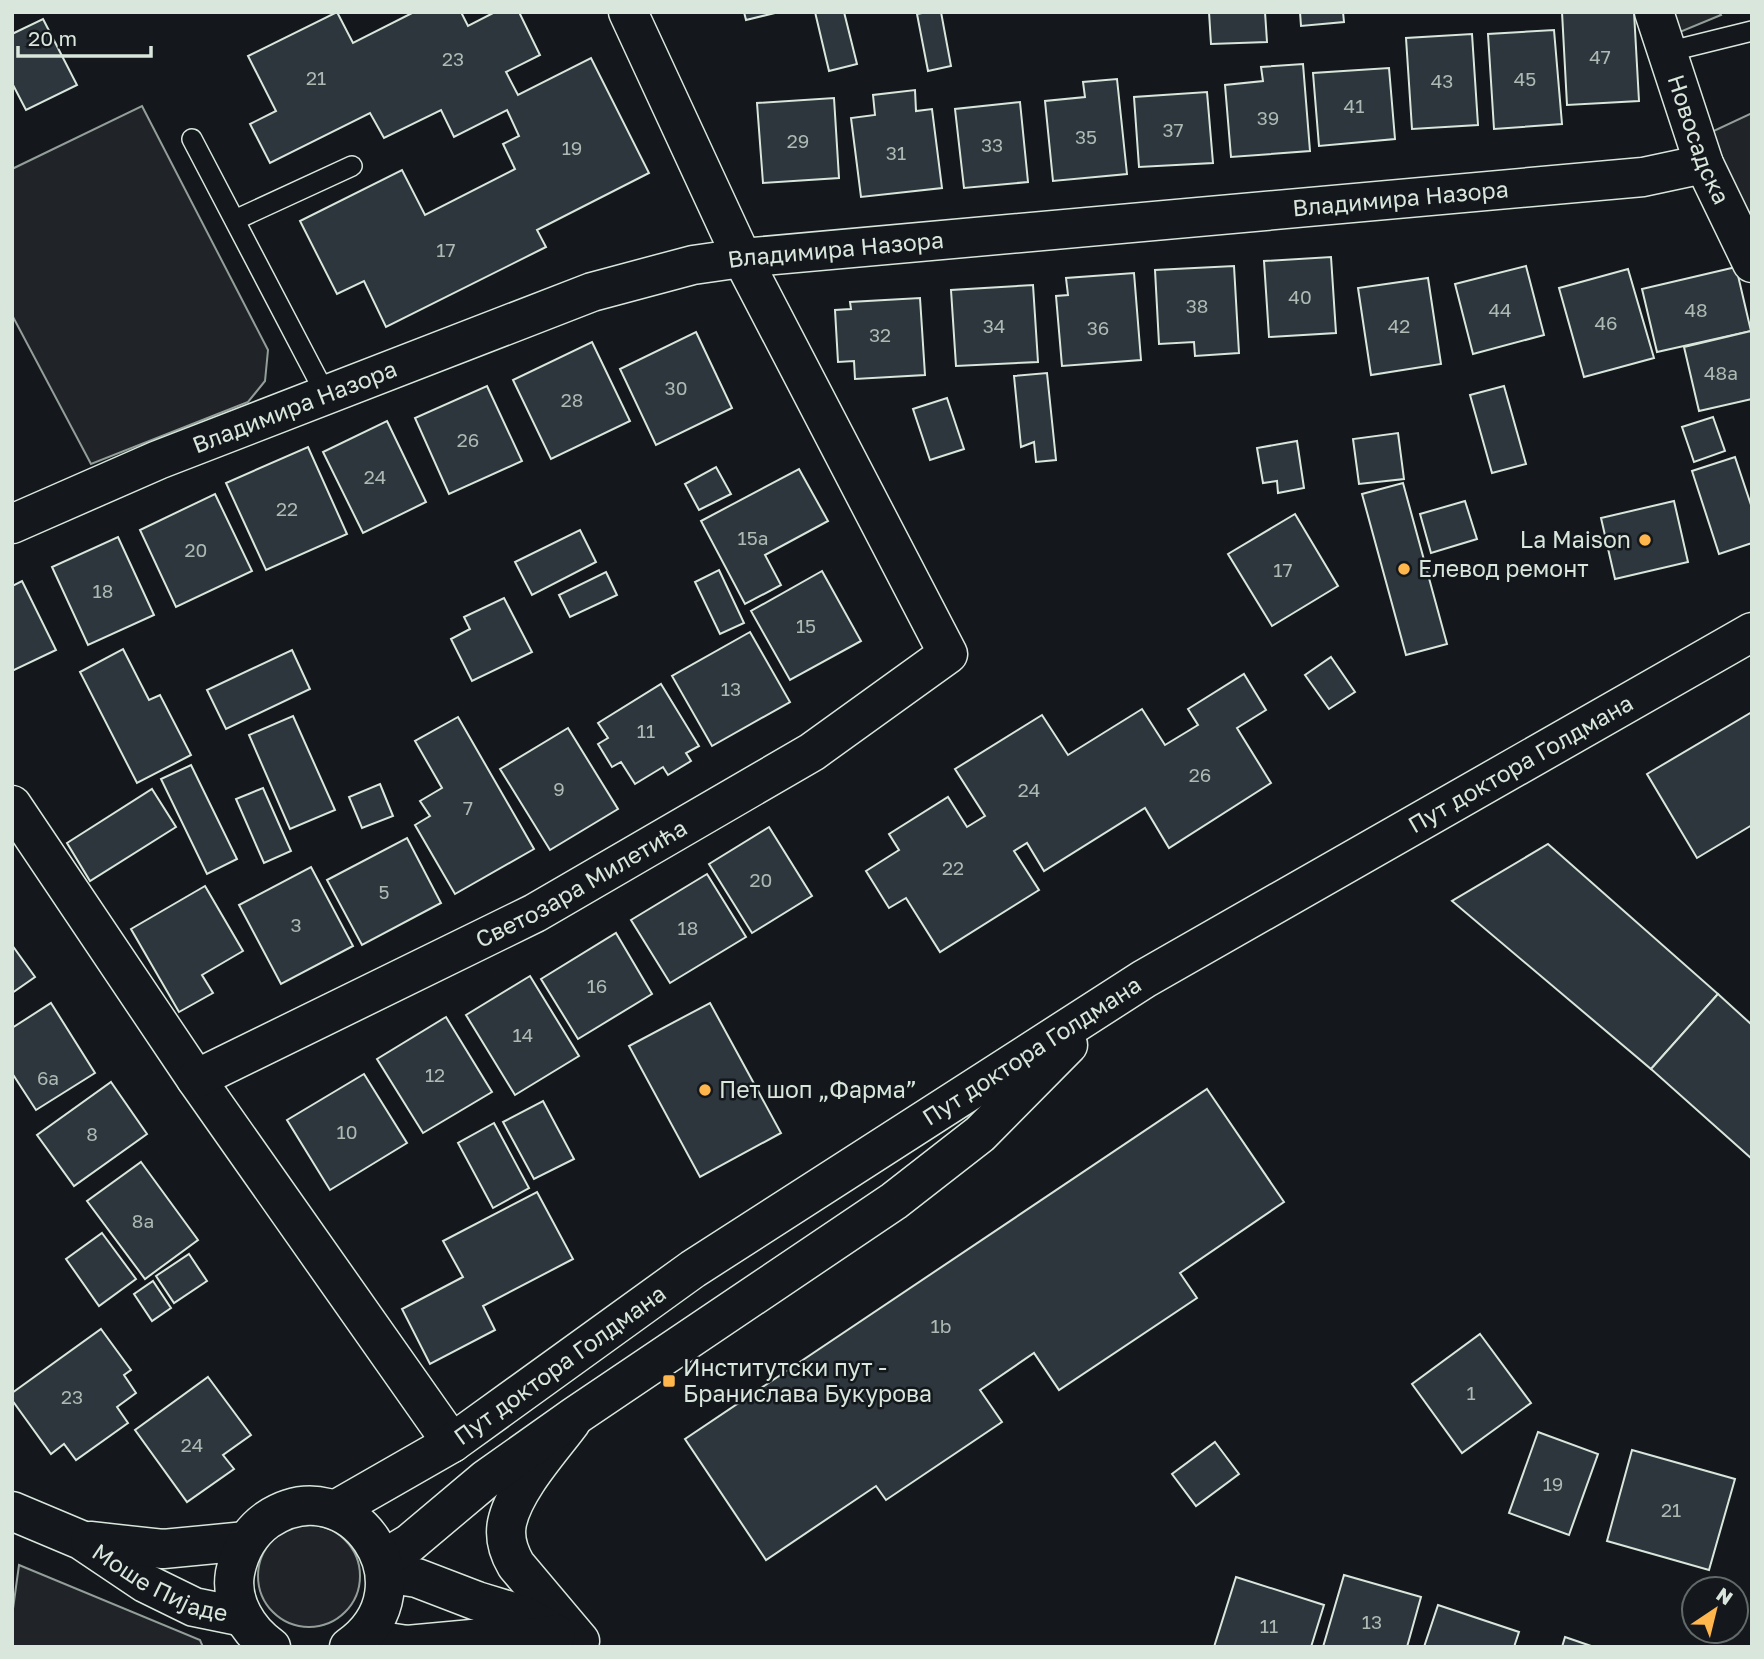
<svg xmlns="http://www.w3.org/2000/svg" width="1764" height="1659" font-family="'Golos Text',sans-serif">
	<style>
		.green { fill: #202428; stroke: #939e99; stroke-width: 2 }
		.parking { fill: #24282b; stroke: #939e99; stroke-width: 2 }
		.building { fill: #2c363c; stroke: #d8e6dc; stroke-width: 2 }
		.lines { fill: none; stroke-linecap: round; stroke-linejoin: round }
		.service-casing { stroke: #d8e6dc; stroke-width: 22 }
		.minor-casing { stroke: #d8e6dc; stroke-width: 41 }
		.tertiary-casing { stroke: #d8e6dc; stroke-width: 41 }
		.service { stroke: #14181c; stroke-width: 19 }
		.minor { stroke: #14181c; stroke-width: 38 }
		.tertiary { stroke: #14181c; stroke-width: 38 }
		.poi-dot { fill: #ffb74d; stroke: #14181c; stroke-width: 2.5 }
		.labels { text-anchor: middle; stroke-width: 5; stroke-linejoin: round; paint-order: stroke }
		.number-label { font-size: 19px; fill: #adbab4 }
		.street-label { font-size: 23px; fill: #d8e6dc; stroke: #14181c }
		.poi-label { font-size: 23px; fill: #d8e6dc; stroke: #14181c; text-anchor: start }
	</style>
	<rect width="100%" height="100%" fill="#14181c"/>
	<g class="green">
		<path d="M142 106 268 350 265 381 248 402 91 464 12 315V169Z"/>
		<path d="M1752 113V238L1705 135Z"/>
		<circle cx="309" cy="1576" r="51"/>
		<path d="M19 1565 200 1640 203 1647H12V1616Z"/>
	</g>
	<path class="parking" d="M1654 12H1719L1721 15 1663 39Z"/>
	<g class="building">
		<path d="M337 12 353 43 414 12H461L468 26 495 12H519L540 55 506 72 518 95 591 58 649 173 537 230 546 247 386 327 364 281 337 294 300 221 402 170 425 215 515 169 503 144 519 136 507 110 454 137 441 110 384 138 370 113 270 163 250 124 276 111 248 56Z"/>
		<path d="M744 12H779L746 20Z"/>
		<path d="M815 12H844L857 64 829 71Z"/>
		<path d="M927 12H941L951 66 928 71 917 14Z"/>
		<path d="M1209 12H1265L1267 42 1211 44Z"/>
		<path d="M1300 12H1343L1344 22 1301 26Z"/>
		<path d="M1562 12H1634L1639 101 1567 105Z"/>
		<path d="M43 19 77 85 26 110 12 83V34Z"/>
		<path d="M1554 30 1562 124 1494 129 1488 34Z"/>
		<path d="M1472 34 1478 125 1412 129 1406 38Z"/>
		<path d="M1303 64 1310 151 1231 157 1225 85 1263 81 1261 67Z"/>
		<path d="M1389 68 1395 139 1319 146 1313 73Z"/>
		<path d="M1117 79 1127 174 1053 181 1045 101 1085 97 1083 82Z"/>
		<path d="M915 90 916 111 932 109 942 188 861 197 851 118 875 115 873 95Z"/>
		<path d="M1207 92 1213 163 1139 167 1134 97Z"/>
		<path d="M834 98 839 178 763 183 757 103Z"/>
		<path d="M1020 102 1028 182 964 188 955 109Z"/>
		<path d="M1331 257 1336 333 1269 337 1264 261Z"/>
		<path d="M1234 266 1239 353 1195 356 1194 342 1159 344 1155 270Z"/>
		<path d="M1526 266 1544 335 1473 354 1455 284Z"/>
		<path d="M1736 267 1751 331 1657 352 1642 289Z"/>
		<path d="M1628 269 1654 358 1584 377 1559 288Z"/>
		<path d="M1134 273 1141 360 1062 366 1056 296 1068 295 1066 278Z"/>
		<path d="M1428 278 1441 364 1371 375 1358 288Z"/>
		<path d="M1033 285 1038 362 956 366 951 290Z"/>
		<path d="M920 298 925 375 855 379 854 361 838 362 835 310 851 309 850 302Z"/>
		<path d="M1751 331 1752 399 1699 411 1684 347Z"/>
		<path d="M696 332 732 408 656 445 620 369Z"/>
		<path d="M592 342 630 421 551 459 513 380Z"/>
		<path d="M1047 373 1056 460 1036 462 1034 442 1021 447 1014 376Z"/>
		<path d="M487 386 522 461 449 494 415 418Z"/>
		<path d="M1504 386 1526 464 1492 473 1470 395Z"/>
		<path d="M947 398 964 449 930 460 913 409Z"/>
		<path d="M1713 417 1725 451 1694 462 1682 427Z"/>
		<path d="M387 421 426 502 363 533 323 452Z"/>
		<path d="M1398 433 1404 479 1359 484 1353 439Z"/>
		<path d="M1297 441 1304 488 1278 493 1277 481 1263 483 1257 448Z"/>
		<path d="M308 447 347 534 266 570 226 483Z"/>
		<path d="M1735 457 1752 508V543L1719 554 1692 471Z"/>
		<path d="M716 467 731 494 699 510 685 484Z"/>
		<path d="M799 469 828 521 765 555 781 585 745 604 701 521Z"/>
		<path d="M1403 483 1447 644 1406 655 1362 494Z"/>
		<path d="M215 494 252 571 176 607 140 530Z"/>
		<path d="M1465 501 1477 539 1431 553 1420 514Z"/>
		<path d="M1674 501 1688 562 1615 579 1601 518Z"/>
		<path d="M1295 514 1338 586 1272 626 1228 554Z"/>
		<path d="M580 530 596 562 532 595 515 562Z"/>
		<path d="M118 537 154 615 88 645 52 567Z"/>
		<path d="M719 570 744 623 720 634 695 582Z"/>
		<path d="M822 571 861 641 790 680 751 611Z"/>
		<path d="M606 572 617 595 570 617 559 595Z"/>
		<path d="M22 581 56 650 12 671V586Z"/>
		<path d="M504 598 532 652 472 681 451 639 470 629 464 617Z"/>
		<path d="M750 632 790 702 712 746 672 676Z"/>
		<path d="M123 649 149 700 160 695 191 755 137 783 80 672Z"/>
		<path d="M292 650 310 689 226 729 207 690Z"/>
		<path d="M1331 657 1355 692 1329 709 1305 675Z"/>
		<path d="M1244 674 1266 710 1237 728 1271 783 1169 848 1145 808 1044 871 1027 843 1014 851 1039 890 940 952 906 898 889 908 866 871 899 850 889 834 948 797 967 827 985 816 955 769 1042 715 1068 755 1142 709 1165 745 1198 725 1188 709Z"/>
		<path d="M661 684 699 746 686 753 691 761 668 775 663 767 635 784 621 762 612 767 598 744 608 738 598 723Z"/>
		<path d="M1752 712V825L1697 858 1647 774Z"/>
		<path d="M293 716 335 810 290 829 249 735Z"/>
		<path d="M458 717 534 849 455 894 415 825 430 816 420 801 442 788 415 741Z"/>
		<path d="M568 728 618 809 550 850 500 769Z"/>
		<path d="M191 765 237 859 207 874 161 779Z"/>
		<path d="M380 784 393 816 362 828 349 797Z"/>
		<path d="M263 788 291 851 264 863 236 799Z"/>
		<path d="M152 789 176 827 90 881 67 843Z"/>
		<path d="M769 827 812 896 752 933 709 864Z"/>
		<path d="M407 838 441 903 362 945 327 880Z"/>
		<path d="M1548 844 1718 994 1651 1069 1452 901Z"/>
		<path d="M311 867 353 946 281 984 239 905Z"/>
		<path d="M707 874 746 937 670 983 631 920Z"/>
		<path d="M205 886 243 951 202 975 213 993 179 1012 131 929Z"/>
		<path d="M616 933 652 994 578 1039 541 979Z"/>
		<path d="M12 945 35 977 12 993Z"/>
		<path d="M530 976 579 1056 515 1095 466 1015Z"/>
		<path d="M1718 994 1752 1025V1159L1651 1069Z"/>
		<path d="M51 1003 95 1073 36 1110 12 1073V1028Z"/>
		<path d="M710 1003 781 1133 700 1177 629 1046Z"/>
		<path d="M446 1017 492 1092 423 1133 377 1059Z"/>
		<path d="M364 1074 407 1143 330 1190 287 1120Z"/>
		<path d="M111 1082 147 1134 74 1186 37 1135Z"/>
		<path d="M1207 1089 1284 1202 1180 1273 1197 1298 1059 1390 1034 1353 980 1390 1002 1422 886 1500 876 1486 766 1560 685 1439Z"/>
		<path d="M543 1101 574 1159 534 1179 503 1122Z"/>
		<path d="M494 1123 529 1188 493 1208 458 1143Z"/>
		<path d="M141 1162 198 1240 145 1279 87 1201Z"/>
		<path d="M537 1192 573 1259 483 1306 495 1330 430 1364 402 1309 463 1277 443 1241Z"/>
		<path d="M102 1233 136 1279 99 1306 66 1259Z"/>
		<path d="M189 1254 207 1281 174 1303 156 1276Z"/>
		<path d="M153 1281 171 1308 152 1321 134 1294Z"/>
		<path d="M101 1329 131 1370 124 1375 136 1393 117 1407 128 1423 76 1460 64 1444 51 1454 12 1400V1393Z"/>
		<path d="M1480 1334 1531 1403 1462 1453 1412 1384Z"/>
		<path d="M208 1377 251 1435 223 1455 234 1469 187 1502 135 1430Z"/>
		<path d="M1538 1432 1598 1454 1569 1535 1509 1513Z"/>
		<path d="M1215 1442 1239 1474 1196 1506 1172 1474Z"/>
		<path d="M1632 1450 1735 1479 1709 1570 1607 1541Z"/>
		<path d="M1344 1575 1421 1597 1407 1647H1323Z"/>
		<path d="M1236 1577 1324 1605 1311 1647H1214Z"/>
		<path d="M1438 1605 1519 1632 1514 1647H1424Z"/>
		<path d="M1565 1637 1594 1647H1562Z"/>
	</g>
	<g class="lines">
		<defs>
			<g id="service">
				<path d="M1667 52 1752 31"/>
				<path d="M192 139 326 395"/>
				<path d="M235 220 352 166"/>
			</g>
			<g id="minor">
				<path id="s1" d="M1654 12 1704 164 1752 263"/>
				<path id="s2" d="M12 524 158 460 592 292 693 265 742 258 1643 177 1704 164"/>
				<path d="M12 805 196 1079 452 1443"/>
				<path id="s3" d="M196 1079 535 913 812 752 948 654 742 258 628 12"/>
				<path d="M571 1422C551 1449 514 1489 507 1523 504 1538 509 1553 516 1565L580 1641"/>
				<path d="M385 1573 417 1578 477 1601 523 1615 556 1634 568 1638"/>
				<path d="M361 1638 407 1645 472 1639H523L556 1634"/>
			</g>
			<g id="tertiary">
				<path id="s4" d="M335 1510 452 1443 693 1269 1144 979 1752 632"/>
				<path id="s5" d="M12 1511 81 1540 145 1583 194 1607 243 1617"/>
				<path d="M90 1541 163 1549 246 1541"/>
				<path d="M382 1560 410 1543 486 1479 575 1416 894 1201 980 1134 1068 1045"/>
				<path d="M271 1647C248 1631 230 1602 235 1573 239 1552 249 1533 267 1520 350 1464 435 1587 349 1647"/>
			</g>
		</defs>
		<use href="#service" class="service-casing"/>
		<use href="#minor" class="minor-casing"/>
		<use href="#tertiary" class="tertiary-casing"/>
		<use href="#service" class="service"/>
		<use href="#minor" class="minor"/>
		<use href="#tertiary" class="tertiary"/>
	</g>
	<g class="poi-dot">
		<circle cx="1645" cy="540" r="7"/>
		<circle cx="1404" cy="569" r="7"/>
		<circle cx="705" cy="1090" r="7"/>
		<rect x="662" y="1374" width="14" height="14" rx="3.5"/>
	</g>
	<g class="labels">
		<g class="number-label">
			<text x="1600" y="64">47</text>
			<text x="453" y="66">23</text>
			<text x="316" y="85">21</text>
			<text x="1525" y="86">45</text>
			<text x="1442" y="88">43</text>
			<text x="1354" y="113">41</text>
			<text x="1268" y="125">39</text>
			<text x="1173" y="137">37</text>
			<text x="1086" y="144">35</text>
			<text x="798" y="148">29</text>
			<text x="992" y="152">33</text>
			<text x="572" y="155">19</text>
			<text x="896" y="160">31</text>
			<text x="446" y="257">17</text>
			<text x="1300" y="304">40</text>
			<text x="1197" y="313">38</text>
			<text x="1500" y="317">44</text>
			<text x="1696" y="317">48</text>
			<text x="1606" y="330">46</text>
			<text x="994" y="333">34</text>
			<text x="1399" y="333">42</text>
			<text x="1098" y="335">36</text>
			<text x="880" y="342">32</text>
			<text x="1721" y="380">48a</text>
			<text x="676" y="395">30</text>
			<text x="572" y="407">28</text>
			<text x="468" y="447">26</text>
			<text x="375" y="484">24</text>
			<text x="287" y="516">22</text>
			<text x="753" y="545">15a</text>
			<text x="196" y="557">20</text>
			<text x="1283" y="577">17</text>
			<text x="103" y="598">18</text>
			<text x="806" y="633">15</text>
			<text x="731" y="696">13</text>
			<text x="646" y="738">11</text>
			<text x="1200" y="782">26</text>
			<text x="559" y="796">9</text>
			<text x="1029" y="797">24</text>
			<text x="468" y="815">7</text>
			<text x="953" y="875">22</text>
			<text x="761" y="887">20</text>
			<text x="384" y="899">5</text>
			<text x="296" y="932">3</text>
			<text x="688" y="935">18</text>
			<text x="597" y="993">16</text>
			<text x="523" y="1042">14</text>
			<text x="435" y="1082">12</text>
			<text x="48" y="1085">6a</text>
			<text x="347" y="1139">10</text>
			<text x="92" y="1141">8</text>
			<text x="143" y="1228">8a</text>
			<text x="941" y="1333">1b</text>
			<text x="1471" y="1400">1</text>
			<text x="72" y="1404">23</text>
			<text x="192" y="1452">24</text>
			<text x="1553" y="1491">19</text>
			<text x="1671" y="1517">21</text>
			<text x="1372" y="1629">13</text>
			<text x="1269" y="1633">11</text>
		</g>
		<g class="street-label">
			<text dy="8" stroke="none"><textPath href="#s1" startOffset="135">Новосадска</textPath></text>
			<text dy="8" stroke="none"><textPath href="#s2" startOffset="1440">Владимира Назора</textPath></text>
			<text dy="8" stroke="none"><textPath href="#s2" startOffset="873">Владимира Назора</textPath></text>
			<text dy="8" stroke="none"><textPath href="#s2" startOffset="306">Владимира Назора</textPath></text>
			<text dy="8" stroke="none"><textPath href="#s4" startOffset="1402">Пут доктора Голдмана</textPath></text>
			<text dy="8" stroke="none"><textPath href="#s3" startOffset="432">Светозара Милетића</textPath></text>
			<text dy="8" stroke="none"><textPath href="#s4" startOffset="835">Пут доктора Голдмана</textPath></text>
			<text dy="8" stroke="none"><textPath href="#s4" startOffset="268">Пут доктора Голдмана</textPath></text>
			<text dy="8" stroke="none"><textPath href="#s5" startOffset="166">Моше Пијаде</textPath></text>
		</g>
		<g class="poi-label">
			<text x="1631" y="548" text-anchor="end">La Maison</text>
			<text x="1418" y="577">Елевод ремонт</text>
			<text x="719" y="1098">Пет шоп „Фарма”</text>
			<text x="683" y="1376">Институтски пут -<tspan x="683" dy="26">Бранислава Букурова</tspan></text>
		</g>
	</g>
	<rect width="1764" height="1659" fill="none" stroke="#d8e6dc" stroke-width="28"/>
	<g transform="translate(1715 1610) rotate(35)"><circle r="33" fill="#14181c" stroke="#626a69" stroke-width="2"/>
	<path d="M0-5L12 26L0 18L-12 26Z" fill="#ffb74d"/>
	<text y="-10" font-size="19" font-weight="bold" text-anchor="middle" fill="#d8e6dc">N</text>
	</g>
	<path d="M18 46v10h133v-10" fill="none" stroke="#d8e6dc" stroke-width="3.5"/>
	<text x="28" y="46" font-size="21" fill="#d8e6dc" stroke="#14181c" stroke-width="5" paint-order="stroke">20 m</text>
</svg>
